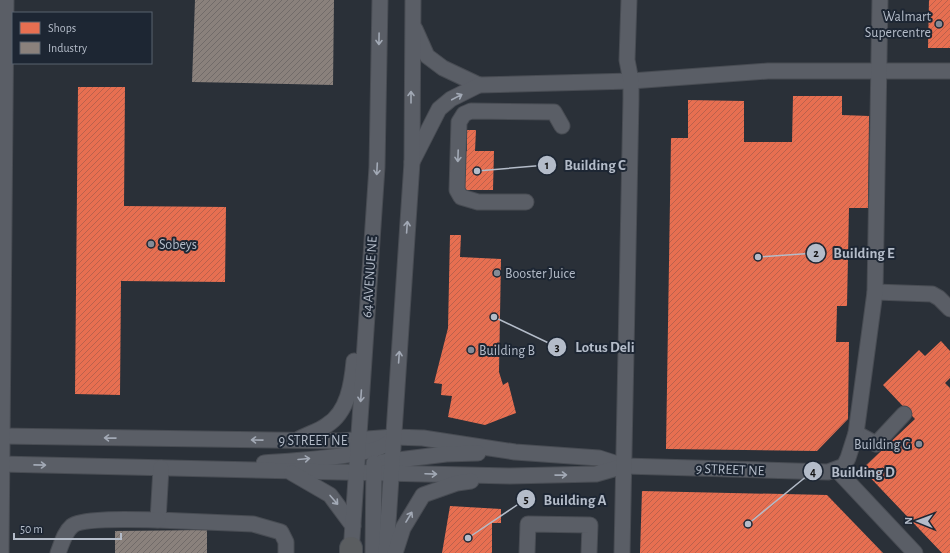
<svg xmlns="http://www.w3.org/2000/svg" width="950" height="553" font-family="'Alegreya Sans',sans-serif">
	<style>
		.shops { fill: url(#shops-hatch) }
		.industry { fill: url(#industry-hatch) }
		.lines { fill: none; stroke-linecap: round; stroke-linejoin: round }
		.minor-casing { stroke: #484c53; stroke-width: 17 }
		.highway-casing { stroke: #474c53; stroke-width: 24 }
		.minor { stroke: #5a5e66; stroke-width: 15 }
		.highway { stroke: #5a5d60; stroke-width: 22 }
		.oneway { stroke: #a2a9b5 }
		.poi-dot { fill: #848b96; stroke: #1d2633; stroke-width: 1.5 }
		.labels { text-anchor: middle; stroke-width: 4; stroke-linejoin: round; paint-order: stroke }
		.poi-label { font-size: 14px; fill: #b4bcc9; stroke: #1d2633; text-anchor: start }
		.street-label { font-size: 14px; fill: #b4bcc9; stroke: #1d2633 }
		.leader { fill: none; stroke: #b4bcc9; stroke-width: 1.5 }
		.callout-dot { fill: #b4bcc9; stroke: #1d2633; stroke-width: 1.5 }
		.mark-label { font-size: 12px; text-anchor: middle; font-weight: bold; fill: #111 }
		.callout-label { font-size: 15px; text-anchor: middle; font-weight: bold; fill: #b4bcc9; stroke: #1d2633; stroke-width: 4; stroke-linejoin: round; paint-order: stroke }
	</style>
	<defs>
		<pattern id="shops-hatch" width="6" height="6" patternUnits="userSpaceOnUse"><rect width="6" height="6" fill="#e76f51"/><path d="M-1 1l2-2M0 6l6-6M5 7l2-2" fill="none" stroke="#bb614c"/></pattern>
		<pattern id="industry-hatch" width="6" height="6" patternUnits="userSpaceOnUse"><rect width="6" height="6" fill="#8a817c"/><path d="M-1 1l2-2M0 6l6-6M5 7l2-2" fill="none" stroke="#716b69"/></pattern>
	</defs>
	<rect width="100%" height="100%" fill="#2a3038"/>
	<g class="shops">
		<path d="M929 0H950V48H928Z"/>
		<path d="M78 87H125L124 206 226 207 225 282 121 281 120 395 75 394Z"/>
		<path d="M793 96H842V115L869 116 868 208H849L847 306H837L836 342H849L848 419 817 451 666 449 671 138H688V100L744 101V142H792Z"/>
		<path d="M467 130H476L475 151H494L493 190H461L462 151H467Z"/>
		<path d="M450 235H461L460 257 501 259 499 372 503 385 508 382 516 413 485 425 448 417 452 396 441 395 442 384 434 383 448 328Z"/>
		<path d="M941 341 950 351V378L945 383 950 388V553H942L862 469 915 419 883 385 919 350 925 356Z"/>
		<path d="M642 491 827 495 883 553H640Z"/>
		<path d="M450 506 501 509V523H492V553H442Z"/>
	</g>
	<g class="industry">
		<path d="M195 0H334L333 85 192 82Z"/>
		<path d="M207 530V553H115V531Z"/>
	</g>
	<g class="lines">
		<defs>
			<g id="minor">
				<path d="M415 29 427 56 443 68 479 85"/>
				<path d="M412 162 439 109 451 99 479 85 631 81 768 71H950"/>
				<path d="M526 202H478L461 197 457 190 459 122 464 114 471 111 554 112 562 126"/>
				<path d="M875 292 932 294 939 298 950 309"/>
				<path d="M856 433 876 444 904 414"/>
				<path d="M0 436 340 441 394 437 423 438 515 452 599 458 624 466 828 472 844 466 848 458 856 433 875 292 880 0"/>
				<path d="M299 439C308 434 319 431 327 425 348 412 352 383 354 361"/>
				<path d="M382 462 446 454 478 453"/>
				<path d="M264 463C287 461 378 457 390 441"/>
				<path d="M0 464 510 476 596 474 624 466"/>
				<path d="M161 468 158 520 253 524 281 532 286 542V553"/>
				<path d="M837 470 915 553"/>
				<path d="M292 473 330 495 353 526"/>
				<path d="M1 553 6 0"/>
				<path d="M58 553C62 543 64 533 72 526 82 517 143 520 158 520"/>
				<path d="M351 553 377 167 380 0"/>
				<path d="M373 553 374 463"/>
				<path d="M386 553 412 162 413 0"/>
				<path d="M395 553 403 528 423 495 457 483 471 481"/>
				<path d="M527 553 528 524 590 525 589 553"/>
				<path d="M622 553 631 98V81L627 60 629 0"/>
			</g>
			<path id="highway" d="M351 553V548"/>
		</defs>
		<use href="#minor" class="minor-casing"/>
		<use href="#highway" class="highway-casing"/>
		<use href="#minor" class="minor"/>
		<use href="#highway" class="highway"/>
	</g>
	<defs><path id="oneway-shaft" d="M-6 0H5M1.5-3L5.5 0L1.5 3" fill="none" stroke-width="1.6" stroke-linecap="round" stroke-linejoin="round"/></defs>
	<g class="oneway">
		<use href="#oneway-shaft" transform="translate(379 39) rotate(91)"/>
		<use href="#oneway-shaft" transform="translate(411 97) rotate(-90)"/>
		<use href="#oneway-shaft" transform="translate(457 97) rotate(-28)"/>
		<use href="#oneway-shaft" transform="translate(458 156) rotate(92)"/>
		<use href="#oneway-shaft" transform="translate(377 169) rotate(93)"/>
		<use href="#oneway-shaft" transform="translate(407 227) rotate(-86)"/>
		<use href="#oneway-shaft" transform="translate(399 357) rotate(-86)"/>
		<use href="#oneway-shaft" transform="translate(361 396) rotate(94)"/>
		<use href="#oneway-shaft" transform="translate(110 438) rotate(-179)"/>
		<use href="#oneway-shaft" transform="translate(257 440) rotate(-179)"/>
		<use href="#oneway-shaft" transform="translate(304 459) rotate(-5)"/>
		<use href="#oneway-shaft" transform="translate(40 465) rotate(1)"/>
		<use href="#oneway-shaft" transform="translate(431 474) rotate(2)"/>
		<use href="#oneway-shaft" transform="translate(561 475) rotate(-1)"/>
		<use href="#oneway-shaft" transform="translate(334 500) rotate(49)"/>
		<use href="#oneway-shaft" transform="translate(409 517) rotate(-59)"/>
	</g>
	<g class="poi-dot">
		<circle cx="939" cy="24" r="4"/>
		<circle cx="151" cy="244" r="4"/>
		<circle cx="497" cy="273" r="4"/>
		<circle cx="471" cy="350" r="4"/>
		<circle cx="919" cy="444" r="4"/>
	</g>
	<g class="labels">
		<g class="poi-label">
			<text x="931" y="21" text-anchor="end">Walmart<tspan x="931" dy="16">Supercentre</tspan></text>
			<text x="159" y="249">Sobeys</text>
			<text x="505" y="278">Booster Juice</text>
			<text x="479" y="355">Building B</text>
			<text x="911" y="449" text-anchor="end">Building G</text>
		</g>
		<g class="street-label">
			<text transform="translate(369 277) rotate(-86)" y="5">64 AVENUE NE</text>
			<text x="313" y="445">9 STREET NE</text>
			<text transform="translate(730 469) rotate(2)" y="5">9 STREET NE</text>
		</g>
	</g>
	<path class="leader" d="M477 171L547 165M758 257L816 253M494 317L557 347M748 524L813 471M468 538L526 499"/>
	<g class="callout-dot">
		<circle cx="477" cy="171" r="4"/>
		<circle cx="758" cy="257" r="4"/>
		<circle cx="494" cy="317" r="4"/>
		<circle cx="748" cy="524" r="4"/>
		<circle cx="468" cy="538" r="4"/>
		<circle cx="547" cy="165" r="10"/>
		<circle cx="816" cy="253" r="10"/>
		<circle cx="557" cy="347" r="10"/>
		<circle cx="813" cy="471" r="10"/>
		<circle cx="526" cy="499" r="10"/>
	</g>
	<g class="mark-label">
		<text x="547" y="169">1</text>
		<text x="816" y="257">2</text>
		<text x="557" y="351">3</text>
		<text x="813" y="476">4</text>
		<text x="526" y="503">5</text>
	</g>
	<g class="callout-label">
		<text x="595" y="170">Building C</text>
		<text x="864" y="258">Building E</text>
		<text x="605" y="352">Lotus Deli</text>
		<text x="863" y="477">Building D</text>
		<text x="575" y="505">Building A</text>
	</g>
	<rect x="12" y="12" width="140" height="52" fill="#1d2633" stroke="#59626f"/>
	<rect x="20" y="22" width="20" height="12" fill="#e76f51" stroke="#59626f"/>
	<text x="48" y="32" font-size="12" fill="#b4bcc9">Shops</text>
	<rect x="20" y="42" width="20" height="12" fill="#8a817c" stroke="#59626f"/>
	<text x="48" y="52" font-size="12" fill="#b4bcc9">Industry</text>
	<g transform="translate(918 521) rotate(271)" stroke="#1d2633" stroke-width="3" paint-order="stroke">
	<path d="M0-3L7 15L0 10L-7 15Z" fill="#b4bcc9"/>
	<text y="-6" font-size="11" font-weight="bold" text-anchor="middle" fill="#b4bcc9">N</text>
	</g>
	<path d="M14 533v6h107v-6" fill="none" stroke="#b4bcc9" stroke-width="2"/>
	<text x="20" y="533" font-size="12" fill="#b4bcc9" stroke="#1d2633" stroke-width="3" paint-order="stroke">50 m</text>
</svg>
